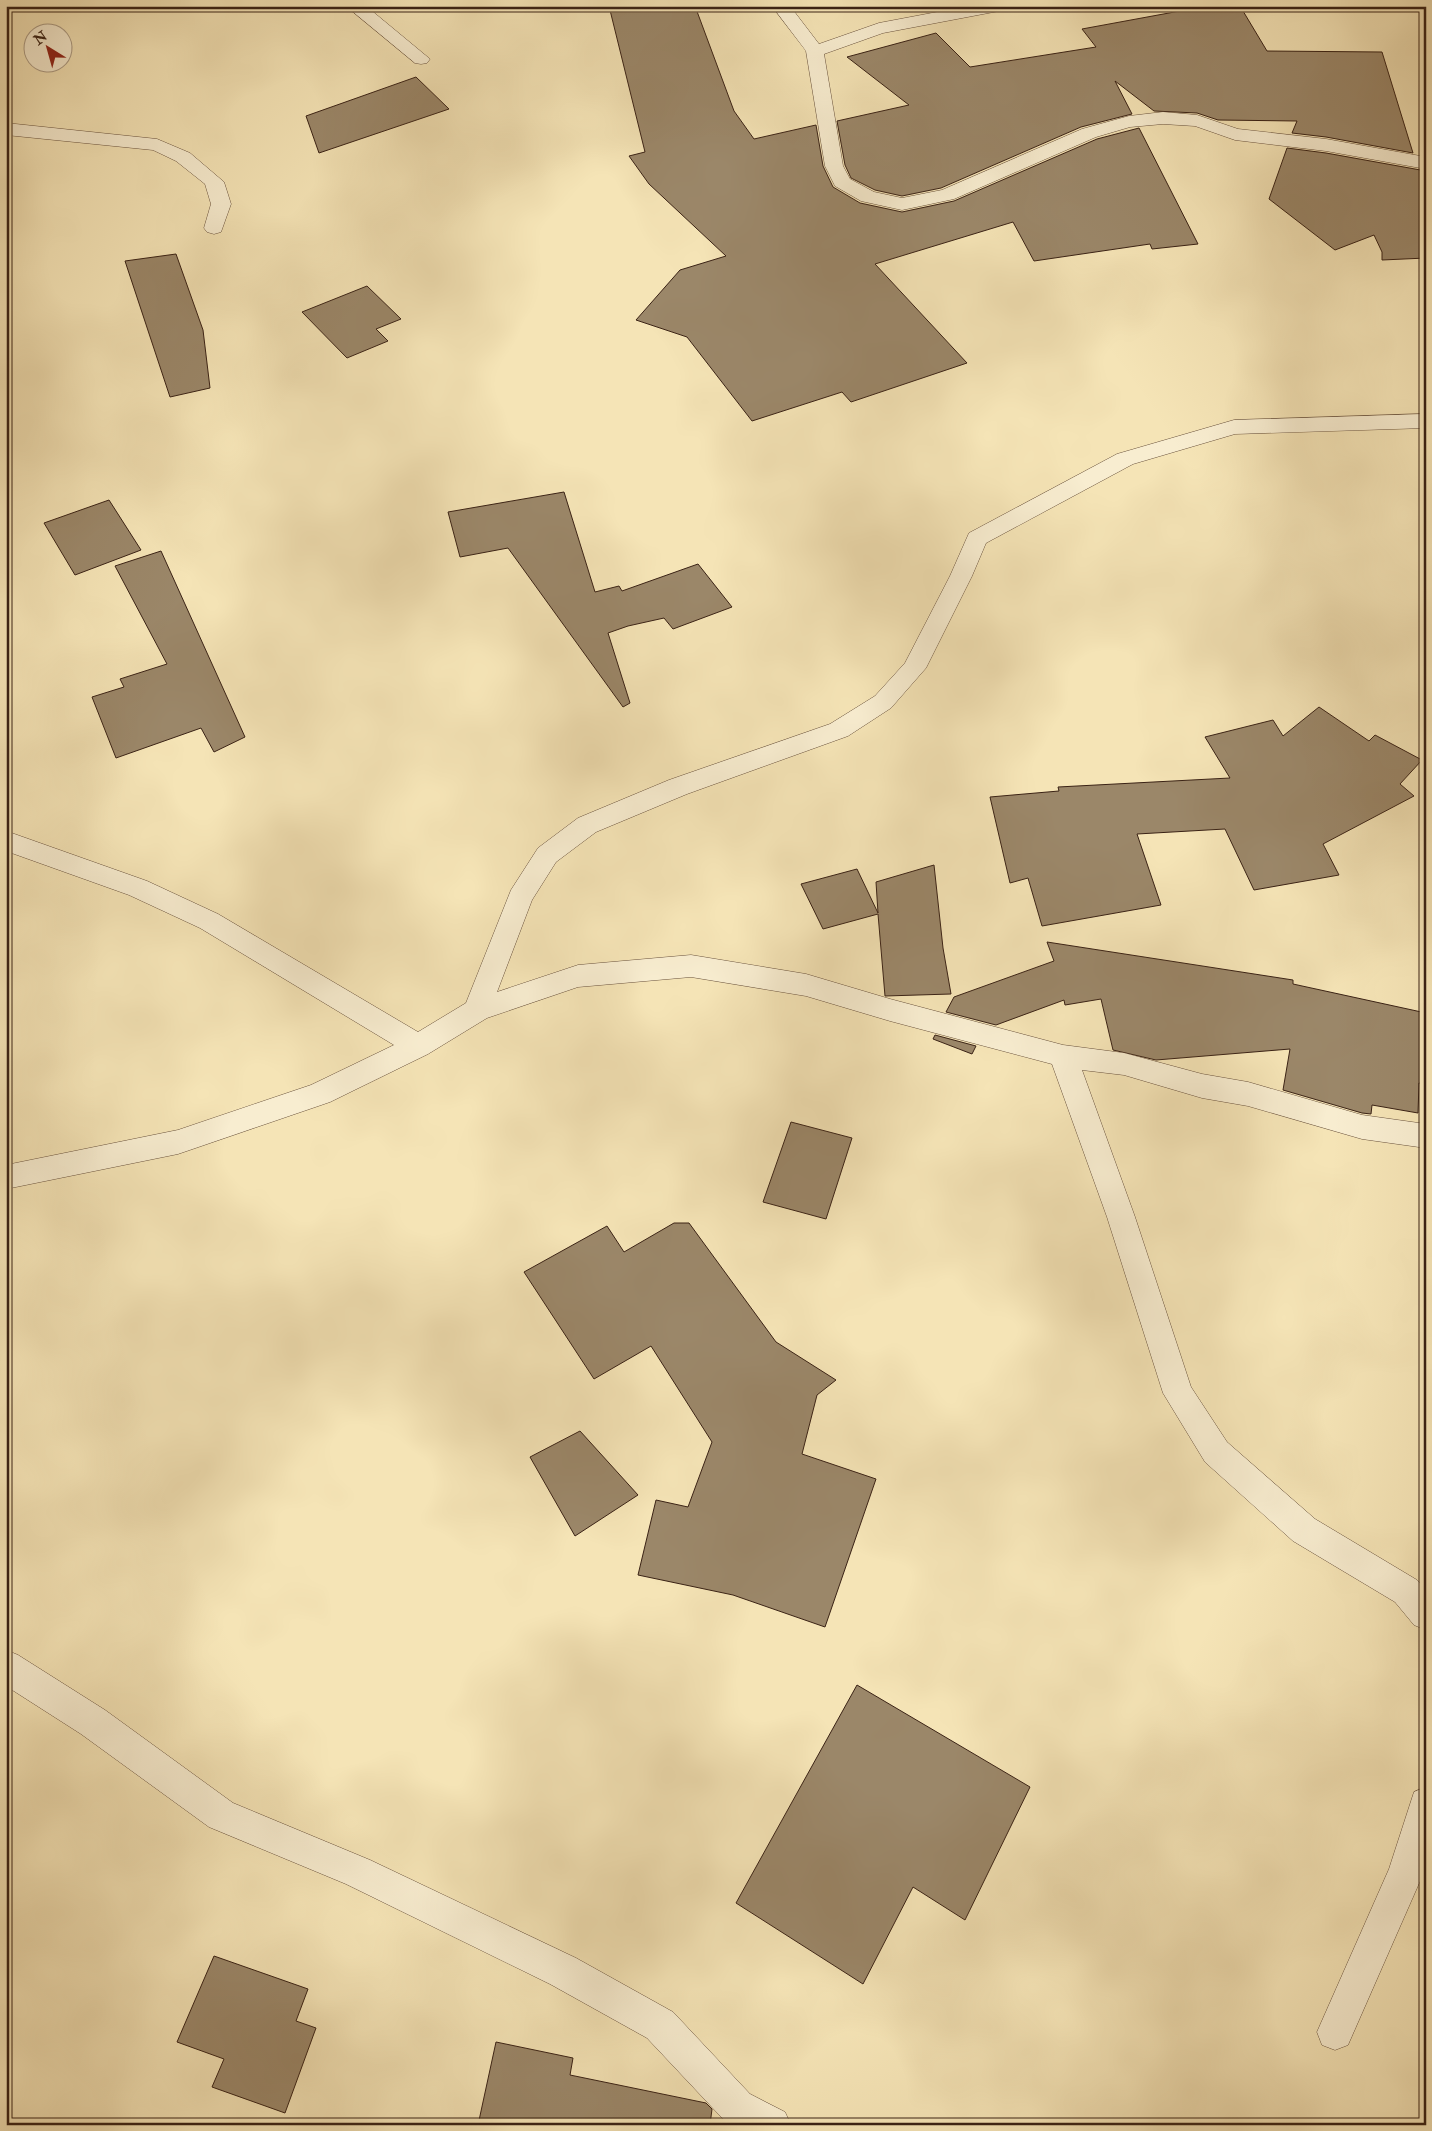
<svg xmlns="http://www.w3.org/2000/svg" width="1432" height="2131" font-family="'IM FELL Double Pica',serif">
	<style>
		.building { fill: #9b8769; stroke: #3a2215 }
		.lines { fill: none; stroke-linecap: round; stroke-linejoin: round }
		.minor-casing { stroke: #69523d; stroke-width: 1 }
		.minor { fill: #f8edd0; fill-rule: evenodd }
	</style>
	<rect width="100%" height="100%" fill="#f5e4b6"/>
	<filter id="stains"><feTurbulence type="fractalNoise" baseFrequency=".004" numOctaves="4"/><feColorMatrix values="0 0 0 0 .2 0 0 0 0 .09 0 0 0 0 .02 0 0 0 .5 -.17"/></filter>
	<radialGradient id="worn" r=".72"><stop offset=".6" stop-color="#630" stop-opacity="0"/><stop offset="1" stop-color="#630" stop-opacity=".3"/></radialGradient>
	<g class="building">
		<path d="M609 6H695L734 111 754 139 816 125 823 166 833 187 860 203 902 212 954 201 1097 139 1139 128 1198 244 1152 249 1150 244 1034 261 1013 222 875 264 967 363 851 402 842 392 752 421 687 337 636 320 680 270 726 256 649 184 629 156 645 152Z"/>
		<path d="M1207 6H1240L1267 51 1382 52 1413 153 1326 137 1292 133 1297 121 1218 120 1197 113 1154 111 1115 81 1132 114 1081 127 941 188 902 196 875 190 851 178 845 165 837 121 909 105 847 57 936 33 970 67 1096 47 1082 29Z"/>
		<path d="M416 77 449 109 319 153 306 116Z"/>
		<path d="M1287 148 1326 153 1426 171V258L1382 260V252L1374 235 1335 250 1269 199Z"/>
		<path d="M176 254 203 330 210 388 170 397 125 261Z"/>
		<path d="M367 286 401 319 376 329 388 341 347 358 302 312Z"/>
		<path d="M564 492 595 592 619 586 622 591 698 564 732 607 673 629 664 618 628 626 608 633 630 703 623 707 508 548 460 557 448 512Z"/>
		<path d="M109 500 141 550 75 575 44 523Z"/>
		<path d="M161 551 245 737 214 752 201 728 116 758 92 697 124 687 120 679 167 664 115 566Z"/>
		<path d="M1319 707 1369 741 1375 735 1422 760 1400 784 1414 796 1323 844 1339 875 1254 890 1225 829 1137 834 1161 905 1042 926 1028 878 1010 883 990 797 1059 791 1058 787 1230 778 1205 737 1273 720 1283 736Z"/>
		<path d="M934 865 943 948 951 994 885 996 878 914 823 929 801 884 857 869 878 913 876 882Z"/>
		<path d="M1047 942 1293 980V984L1426 1013V1084L1419 1083 1418 1113 1372 1105 1371 1114 1362 1113 1283 1090 1290 1049 1156 1060 1113 1050 1101 999 1065 1005 1064 1000 996 1025 946 1012 954 997 1054 961Z"/>
		<path d="M935 1035 976 1046 972 1054 933 1039Z"/>
		<path d="M791 1122 852 1138 826 1219 763 1202Z"/>
		<path d="M674 1223H689L776 1342 836 1380 817 1395 802 1454 876 1479 825 1627 733 1595 638 1575 656 1500 688 1507 712 1442 651 1346 594 1379 524 1272 607 1226 624 1252Z"/>
		<path d="M580 1431 638 1495 575 1536 530 1457Z"/>
		<path d="M857 1685 1030 1787 965 1920 913 1887 863 1984 736 1903Z"/>
		<path d="M214 1956 308 1989 296 2021 316 2028 285 2113 212 2087 224 2059 177 2042Z"/>
		<path d="M496 2042 573 2058 570 2075 706 2103 712 2109 710 2125H478Z"/>
	</g>
	<g class="lines">
		<defs>
			<g id="minor">
				<path d="M346 6H366L430 59 427 63 421 64 415 63Z"/>
				<path d="M772 6H790L819 44 879 23 969 6H1008L1005 10 999 11 883 33 824 54 843 166 850 179 874 192 902 198 942 190 1082 129 1129 116 1163 112 1197 115 1238 129 1326 139 1426 157V169L1326 151 1235 140 1195 126 1163 124 1130 127 1096 137 954 199 902 210 861 201 835 186 825 166 806 51Z"/>
				<path d="M6 123 157 139 190 153 224 182 231 204 221 232 214 234 207 232 204 228 211 204 205 184 176 161 153 150 6 135Z"/>
				<path d="M1426 414V428L1235 434 1133 464 986 543 972 576 926 668 891 708 848 736 687 794 596 832 556 862 532 900 497 992 578 965 691 955 806 974 890 999 1063 1045 1124 1053 1202 1074 1248 1082 1362 1115 1426 1124V1148L1362 1139 1248 1106 1202 1098 1124 1075 1082 1070 1135 1217 1191 1387 1227 1442 1315 1519 1417 1580 1426 1589V1630L1414 1625 1395 1602 1293 1541 1205 1462 1163 1393 1107 1217 1052 1064 890 1021 806 996 691 977 578 987 487 1018 428 1054 330 1102 178 1154 6 1189V1165L178 1130 311 1085 394 1045 200 928 129 895 6 851V831L147 881 218 914 418 1032 466 1003 511 890 538 848 578 818 669 780 830 724 875 696 905 663 950 576 969 533 1117 454 1234 420Z"/>
				<path d="M6 1650 18 1655 105 1710 233 1803 370 1860 576 1958 673 2012 750 2094 785 2112 791 2125H733L724 2120 647 2038 550 1984 346 1884 209 1827 81 1734 6 1686Z"/>
				<path d="M1426 1787V1865L1424 1872 1348 2045 1335 2050 1322 2045 1317 2032 1389 1869 1414 1792Z"/>
			</g>
		</defs>
		<use href="#minor" class="minor-casing"/>
		<use href="#minor" class="minor"/>
	</g>
	<rect width="1432" height="2131" fill="none" stroke="#f5e4b6" stroke-width="25"/>
	<rect x="8" y="8" width="1417" height="2116" fill="none" stroke="#3a2215" stroke-width="2.5"/>
	<rect x="12" y="12" width="1407" height="2106" fill="none" stroke="#3a2215"/>
	<g transform="translate(48 48) rotate(323)"><circle r="24" fill="#f8edd0" stroke="#ac9c85"/>
	<path d="M0-4L9 19L0 12L-9 19Z" fill="#8f2418"/>
	<text y="-8" font-size="14" font-weight="bold" text-anchor="middle" fill="#3a2215">N</text>
	</g>
	<rect width="100%" height="100%" filter="url(#stains)"/>
	<rect width="100%" height="100%" fill="url(#worn)"/>
</svg>
